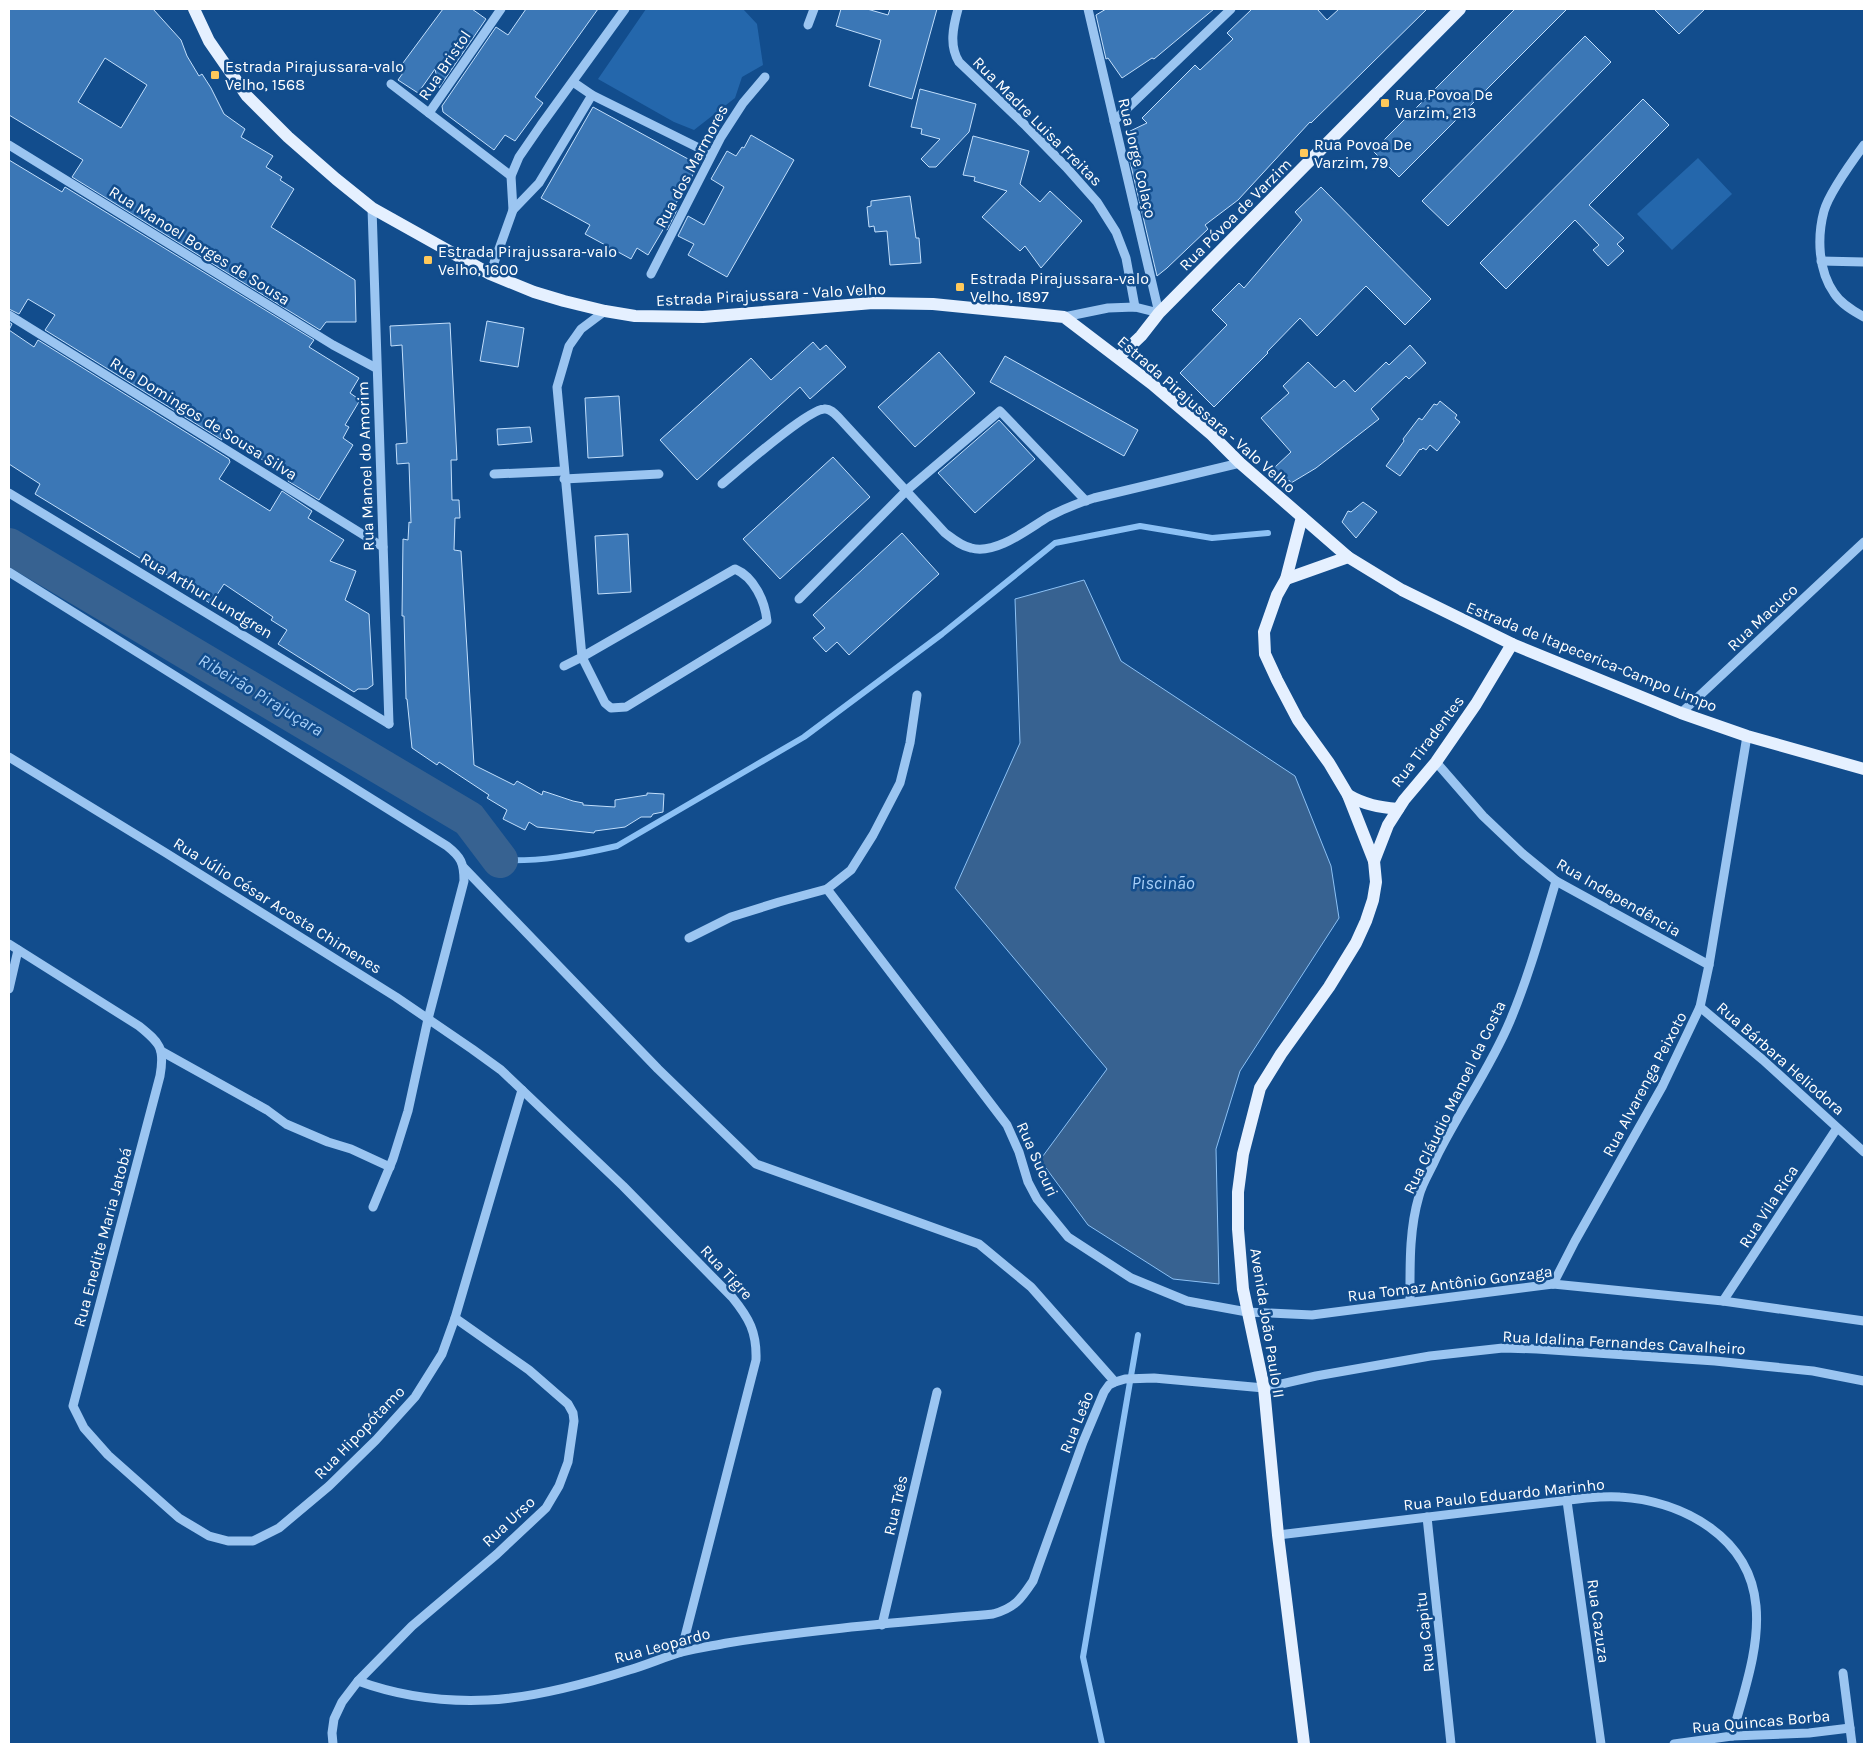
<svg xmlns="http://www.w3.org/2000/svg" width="1873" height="1753" font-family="Karla,sans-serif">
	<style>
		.green { fill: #2467ac }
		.water { fill: #376291; stroke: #8cc1f5 }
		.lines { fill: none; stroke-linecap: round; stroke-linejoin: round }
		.stream { stroke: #8cc1f5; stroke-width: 6 }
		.river { stroke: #376291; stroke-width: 36 }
		.building { fill: #3b77b6; stroke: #c2dffc; fill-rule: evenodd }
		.minor { stroke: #9bc5f1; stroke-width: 9 }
		.major { stroke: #e5f0ff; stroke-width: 12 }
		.poi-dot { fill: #ffc95b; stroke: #124d8d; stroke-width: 2 }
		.labels { text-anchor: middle; stroke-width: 5; stroke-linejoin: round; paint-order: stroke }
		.street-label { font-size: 16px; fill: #fff; stroke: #124d8d }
		.poi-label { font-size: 16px; fill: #fff; stroke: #124d8d; text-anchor: start }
		.water-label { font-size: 18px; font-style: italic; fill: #a7cff8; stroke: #124d8d }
	</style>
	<rect width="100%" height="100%" fill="#124d8d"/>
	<g class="green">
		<path d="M646 9H743L757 24 763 65 742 77 735 98 694 130 674 122 598 79Z"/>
		<path d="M1698 158 1732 194 1672 250 1637 214Z"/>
	</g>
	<path class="water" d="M1084 580 1121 661 1295 776 1331 866 1339 918 1240 1071 1216 1149 1219 1284 1173 1279 1088 1225 1040 1160 1107 1069 955 888 1020 743 1015 599Z"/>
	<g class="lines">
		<g class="stream">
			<path d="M500 860C539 862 578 855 617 846L804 737 942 634 1055 543 1140 526 1212 538 1268 533"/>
			<path d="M1102 1744 1083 1657 1138 1335"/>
		</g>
		<path class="river" d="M9 546 469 819 500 860"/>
	</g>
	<g class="building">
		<path d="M9 9H153L181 40 187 56 199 76 202 74 211 88 224 114 245 129 241 137 273 156 266 167 282 177 280 180 294 189 271 227 355 280 356 322H326L320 330 72 177 83 160 9 115ZM105 58 147 85 121 128 78 102Z"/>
		<path d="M443 9H472L486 19 439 88 435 69 418 93 398 80 405 70 400 67Z"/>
		<path d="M526 9H598L535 97 543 103 515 141 505 135 494 150 443 112 442 106 496 27 508 35Z"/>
		<path d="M841 9H867L888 15 890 9H937L912 99 869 86 881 40 836 26Z"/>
		<path d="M1106 9H1214L1154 59 1152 58 1122 78 1108 58 1106 59 1096 15Z"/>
		<path d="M1252 9H1317L1327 20 1339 9H1427L1311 123 1310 122 1238 200 1205 225 1208 229 1167 268 1157 276 1128 153 1134 151 1126 133 1147 123 1142 118 1195 65 1200 70 1233 39 1227 33Z"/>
		<path d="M1515 9H1567L1399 177 1373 151Z"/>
		<path d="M1654 9H1705L1679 34Z"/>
		<path d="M1585 36 1611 62 1448 226 1422 201Z"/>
		<path d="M920 89 976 104 969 132 936 167H929L921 159 940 139 921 134 922 129 911 127Z"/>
		<path d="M1643 99 1669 125 1589 205 1624 238 1617 244 1624 251 1608 266 1593 250 1599 245 1575 220 1506 289 1480 263Z"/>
		<path d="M593 107 699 165 679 197 674 208 677 210 667 230 664 228 648 255 637 248 631 259 585 234 590 225 541 198Z"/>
		<path d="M751 135 794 160 727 277 688 255 694 244 678 236 688 216 704 225 724 187 711 179 727 151 736 156 742 147 744 148Z"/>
		<path d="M973 136 1029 151 1020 184 1040 202 1050 191 1082 221 1041 268 1025 246 1020 251 982 217 1007 191 974 181 975 177 963 175Z"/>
		<path d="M9 160 62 192 65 187 314 340 309 347 359 378 350 393 360 400 345 425 349 427 343 438 353 445 319 500 288 481 290 477 220 433 222 440 45 330 55 315 28 299 19 314 9 309Z"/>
		<path d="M1321 187 1431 299 1405 325 1366 286 1317 336 1300 318 1267 352 1268 353 1214 407 1180 373 1227 325 1212 310 1239 283 1244 288 1302 220 1295 212Z"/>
		<path d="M910 196 916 238H919L921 263 890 265 887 231 875 232 874 226 869 227 867 207 871 206V201Z"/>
		<path d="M487 321 524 328 518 367 480 361Z"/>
		<path d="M9 322 12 324 9 330 34 347 38 340 229 459 230 462 219 479 270 511 282 491 312 511 308 518 344 540 330 561 356 571 345 600 369 614 373 685 367 689H358L354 692 278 644 287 630 271 620 273 617 224 584 211 604 179 582 35 494 40 484 9 464Z"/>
		<path d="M450 323 457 460H451L452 500H459L460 518H455L454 550 461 551 474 765 514 785 517 781 542 795 543 791 573 801 583 803V805L615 807V800L647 795V793L664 794 663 812 653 814 651 817H641L625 827 595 831 594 833 537 827 529 822 525 830 503 819 507 810 487 798 489 795 439 762 437 765 412 748 407 699H406L404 616H402L403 539 408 540 409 522 411 523 409 463 397 464 396 444 407 443 402 345 391 346 390 326Z"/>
		<path d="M813 342 820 350 826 345 846 367 810 399 800 387 697 480 660 440 751 358 771 380Z"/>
		<path d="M1410 345 1426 363 1409 379 1406 376 1371 409 1379 419 1316 468 1291 483 1289 480 1286 483 1274 468 1291 452 1261 418 1289 393 1283 386 1308 362 1335 388 1344 380 1355 392 1386 362 1389 365Z"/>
		<path d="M939 352 975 393 915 447 878 407Z"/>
		<path d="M1005 356 1138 430 1124 456 990 382Z"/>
		<path d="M619 396 623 456 588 458 585 398Z"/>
		<path d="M1440 401 1457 415 1455 418 1460 422 1437 451 1430 445 1426 450 1423 448 1421 450 1420 449 1400 476 1386 466 1404 441 1403 439 1419 418 1422 420 1434 404 1437 405Z"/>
		<path d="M999 420 1035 459 975 513 938 473Z"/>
		<path d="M530 427 532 442 498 445 497 429Z"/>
		<path d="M833 457 870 497 780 579 743 539Z"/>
		<path d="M1363 502 1377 512 1356 538 1342 522 1348 511 1351 512Z"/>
		<path d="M902 533 939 574 849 655 837 642 826 652 813 638 825 628 813 615Z"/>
		<path d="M628 534 631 592 598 594 595 536Z"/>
	</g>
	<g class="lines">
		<g class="minor">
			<path d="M958 9C953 27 949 46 959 62L1026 126 1066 167 1097 202 1116 232 1126 258 1135 307"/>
			<path d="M808 25 814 9"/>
			<path d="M573 82 592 95 711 154"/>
			<path d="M391 84 511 176"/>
			<path d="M429 113 501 9"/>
			<path d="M1114 121 1231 9"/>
			<path d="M9 145 333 345 376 368"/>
			<path d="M1864 145C1853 160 1829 193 1824 211 1817 237 1818 270 1834 293 1841 304 1853 311 1864 317"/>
			<path d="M372 208 389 724"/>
			<path d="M513 210 511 176 519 157 541 125 625 9"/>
			<path d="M1821 261 1864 262"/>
			<path d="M490 274 513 210 539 183 592 95"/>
			<path d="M651 274 721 137 743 103 765 77"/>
			<path d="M9 315 383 547"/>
			<path d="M1064 317 1108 308 1135 307 1159 313 1088 9"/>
			<path d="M494 474 564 471"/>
			<path d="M564 479 659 474"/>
			<path d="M722 484C739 470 807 410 824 409 831 408 836 415 840 419L945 533C953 539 961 546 971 548 996 555 1028 529 1048 517 1063 509 1078 503 1094 498L1240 463"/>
			<path d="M9 493 389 724"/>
			<path d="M9 572 447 846C461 857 464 863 464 881L428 1019 408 1111 393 1159 373 1207"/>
			<path d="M799 599 907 490 1000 411 1086 501"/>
			<path d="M564 666 582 657 735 569C754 577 765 601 767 621L626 707 611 708 605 703 582 657 557 387 569 346 581 329 605 311"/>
			<path d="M1681 713 1864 542"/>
			<path d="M9 757 166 853 396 997 472 1049 501 1070 623 1186 732 1297C749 1318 757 1332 756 1360L681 1652"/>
			<path d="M1436 762 1483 816 1523 854 1556 881 1709 965"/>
			<path d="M464 868 658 1069 756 1164 979 1244 1031 1287 1115 1382"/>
			<path d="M827 889 1007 1125 1019 1152 1028 1182 1037 1199 1068 1237 1131 1278 1187 1301 1247 1312 1312 1315 1553 1284 1723 1301 1864 1321"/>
			<path d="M689 938 731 917 779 902 827 889 851 870 873 835 900 783 910 743 917 695"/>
			<path d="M9 944 139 1026C160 1043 165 1048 160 1076L73 1406 84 1428 108 1455 179 1518 209 1536 228 1541H253L279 1528 329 1486 376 1440 415 1397 442 1354 455 1318 522 1090"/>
			<path d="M9 989 18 950"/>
			<path d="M1700 1007 1763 1060 1864 1152"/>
			<path d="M161 1051 267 1110 286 1124 328 1142 351 1149 390 1167"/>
			<path d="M1553 1284 1575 1241 1662 1087 1700 1007 1709 965 1747 736"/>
			<path d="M1410 1301C1410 1266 1409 1230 1419 1196 1422 1183 1431 1170 1436 1158 1459 1111 1490 1069 1510 1021 1529 976 1542 928 1556 881"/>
			<path d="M1723 1301 1837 1128"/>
			<path d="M1567 1501 1601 1744"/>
			<path d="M1427 1517 1451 1744"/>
			<path d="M1278 1535 1586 1498C1597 1497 1609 1496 1620 1497 1683 1501 1750 1537 1756 1606 1760 1649 1743 1694 1732 1736"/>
			<path d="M882 1625 937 1392"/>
			<path d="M1843 1673 1852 1744"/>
			<path d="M358 1681C399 1696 445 1702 488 1700 531 1698 588 1683 629 1670 647 1665 664 1657 682 1652 697 1648 712 1646 727 1643 815 1629 905 1622 993 1614 1015 1608 1021 1599 1033 1581L1083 1442 1104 1392 1109 1385 1115 1382 1125 1379 1154 1378 1264 1388 1316 1376 1430 1356 1503 1348 1537 1349 1715 1361 1813 1371 1864 1381"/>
			<path d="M333 1744 332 1733 334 1719 342 1702 358 1681 412 1626 497 1554 546 1508 559 1486 568 1462 574 1421 573 1413 568 1404 529 1370 455 1318"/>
			<path d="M1674 1744 1732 1736 1809 1733 1850 1728"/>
		</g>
		<g class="major">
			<path d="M194 9 209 41 247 96 288 137 336 179 372 208 490 274 534 292 564 301 605 311 635 316 703 317 873 303 933 304 1064 317 1152 384 1212 435 1240 463 1348 557 1402 590 1512 644 1681 713 1747 736 1864 769"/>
			<path d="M1119 357 1141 336 1159 313 1460 9"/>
			<path d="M1302 517 1286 579 1277 595 1264 632 1265 654 1277 680 1298 720 1329 763 1348 795 1374 861 1376 882 1373 900 1366 921 1356 943 1329 987 1281 1054 1260 1088 1243 1154 1238 1192V1229L1243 1289 1264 1388 1278 1535 1304 1744"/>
			<path d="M1286 579 1348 557"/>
			<path d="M1348 795C1365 805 1379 807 1398 809"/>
			<path d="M1374 861 1388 825 1404 800 1436 762 1476 704 1512 644"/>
		</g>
	</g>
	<g class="poi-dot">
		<rect x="210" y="70" width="10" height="10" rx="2.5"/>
		<rect x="1380" y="98" width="10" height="10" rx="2.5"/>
		<rect x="1299" y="148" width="10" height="10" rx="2.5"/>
		<rect x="423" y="255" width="10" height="10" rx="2.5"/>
		<rect x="955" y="282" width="10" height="10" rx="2.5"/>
	</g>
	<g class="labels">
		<g class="street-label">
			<text transform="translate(444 65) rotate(-56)" y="6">Rua Bristol</text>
			<text transform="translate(1038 121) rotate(45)" y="6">Rua Madre Luisa Freitas</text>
			<text transform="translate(1138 158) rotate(77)" y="6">Rua Jorge Colaço</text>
			<text transform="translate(691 166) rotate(-62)" y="6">Rua dos Marmores</text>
			<text transform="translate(1235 214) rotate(-45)" y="6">Rua Póvoa de Varzim</text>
			<text transform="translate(200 245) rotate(32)" y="6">Rua Manoel Borges de Sousa</text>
			<text transform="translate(771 294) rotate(-3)" y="6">Estrada Pirajussara - Valo Velho</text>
			<text transform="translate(1207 414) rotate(41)" y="6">Estrada Pirajussara - Valo Velho</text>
			<text transform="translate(204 418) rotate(32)" y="6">Rua Domingos de Sousa Silva</text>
			<text transform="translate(365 466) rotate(-92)" y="6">Rua Manoel do Amorim</text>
			<text transform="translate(207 595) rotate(31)" y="6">Rua Arthur Lundgren</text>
			<text transform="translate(1762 617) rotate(-43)" y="6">Rua Macuco</text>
			<text transform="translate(1592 656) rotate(22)" y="6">Estrada de Itapecerica-Campo Limpo</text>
			<text transform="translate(1427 741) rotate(-53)" y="6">Rua Tiradentes</text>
			<text transform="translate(1619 897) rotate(30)" y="6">Rua Independência</text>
			<text transform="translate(278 905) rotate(32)" y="6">Rua Júlio César Acosta Chimenes</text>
			<text transform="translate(1781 1058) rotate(41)" y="6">Rua Bárbara Heliodora</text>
			<text transform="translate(1644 1084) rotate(-62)" y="6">Rua Alvarenga Peixoto</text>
			<text transform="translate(1454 1097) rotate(-64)" y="6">Rua Cláudio Manoel da Costa</text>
			<text transform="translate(1038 1159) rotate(66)" y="6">Rua Sucuri</text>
			<text transform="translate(1768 1206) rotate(-57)" y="6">Rua Vila Rica</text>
			<text transform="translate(102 1237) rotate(-75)" y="6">Rua Enedite Maria Jatobá</text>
			<text transform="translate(727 1272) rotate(47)" y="6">Rua Tigre</text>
			<text transform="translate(1450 1283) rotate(-7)" y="6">Rua Tomaz Antônio Gonzaga</text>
			<text transform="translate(1268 1323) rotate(81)" y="6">Avenida João Paulo II</text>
			<text transform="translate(1624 1342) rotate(3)" y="6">Rua Idalina Fernandes Cavalheiro</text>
			<text transform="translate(1076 1422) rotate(-68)" y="6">Rua Leão</text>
			<text transform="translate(359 1432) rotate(-46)" y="6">Rua Hipopótamo</text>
			<text transform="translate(1504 1494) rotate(-6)" y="6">Rua Paulo Eduardo Marinho</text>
			<text transform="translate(895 1505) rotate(-77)" y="6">Rua Três</text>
			<text transform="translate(508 1521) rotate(-43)" y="6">Rua Urso</text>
			<text transform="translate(1599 1621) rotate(82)" y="6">Rua Cazuza</text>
			<text transform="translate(1424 1632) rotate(-96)" y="6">Rua Capitu</text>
			<text transform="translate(662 1645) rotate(-15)" y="6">Rua Leopardo</text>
			<text transform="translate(1761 1721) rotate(-5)" y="6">Rua Quincas Borba</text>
		</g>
		<g class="poi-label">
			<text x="225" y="72">Estrada Pirajussara-valo<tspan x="225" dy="18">Velho, 1568</tspan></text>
			<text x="1395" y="100">Rua Povoa De<tspan x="1395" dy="18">Varzim, 213</tspan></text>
			<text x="1314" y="150">Rua Povoa De<tspan x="1314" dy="18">Varzim, 79</tspan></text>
			<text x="438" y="257">Estrada Pirajussara-valo<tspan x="438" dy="18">Velho, 1600</tspan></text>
			<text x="970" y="284">Estrada Pirajussara-valo<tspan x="970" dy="18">Velho, 1897</tspan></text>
		</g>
		<g class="water-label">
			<text transform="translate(261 695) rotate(31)" y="6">Ribeirão Pirajuçara</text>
			<text x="1163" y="889">Piscinão</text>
		</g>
	</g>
	<rect width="1873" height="1753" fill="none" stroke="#ffffff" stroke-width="20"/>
</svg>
